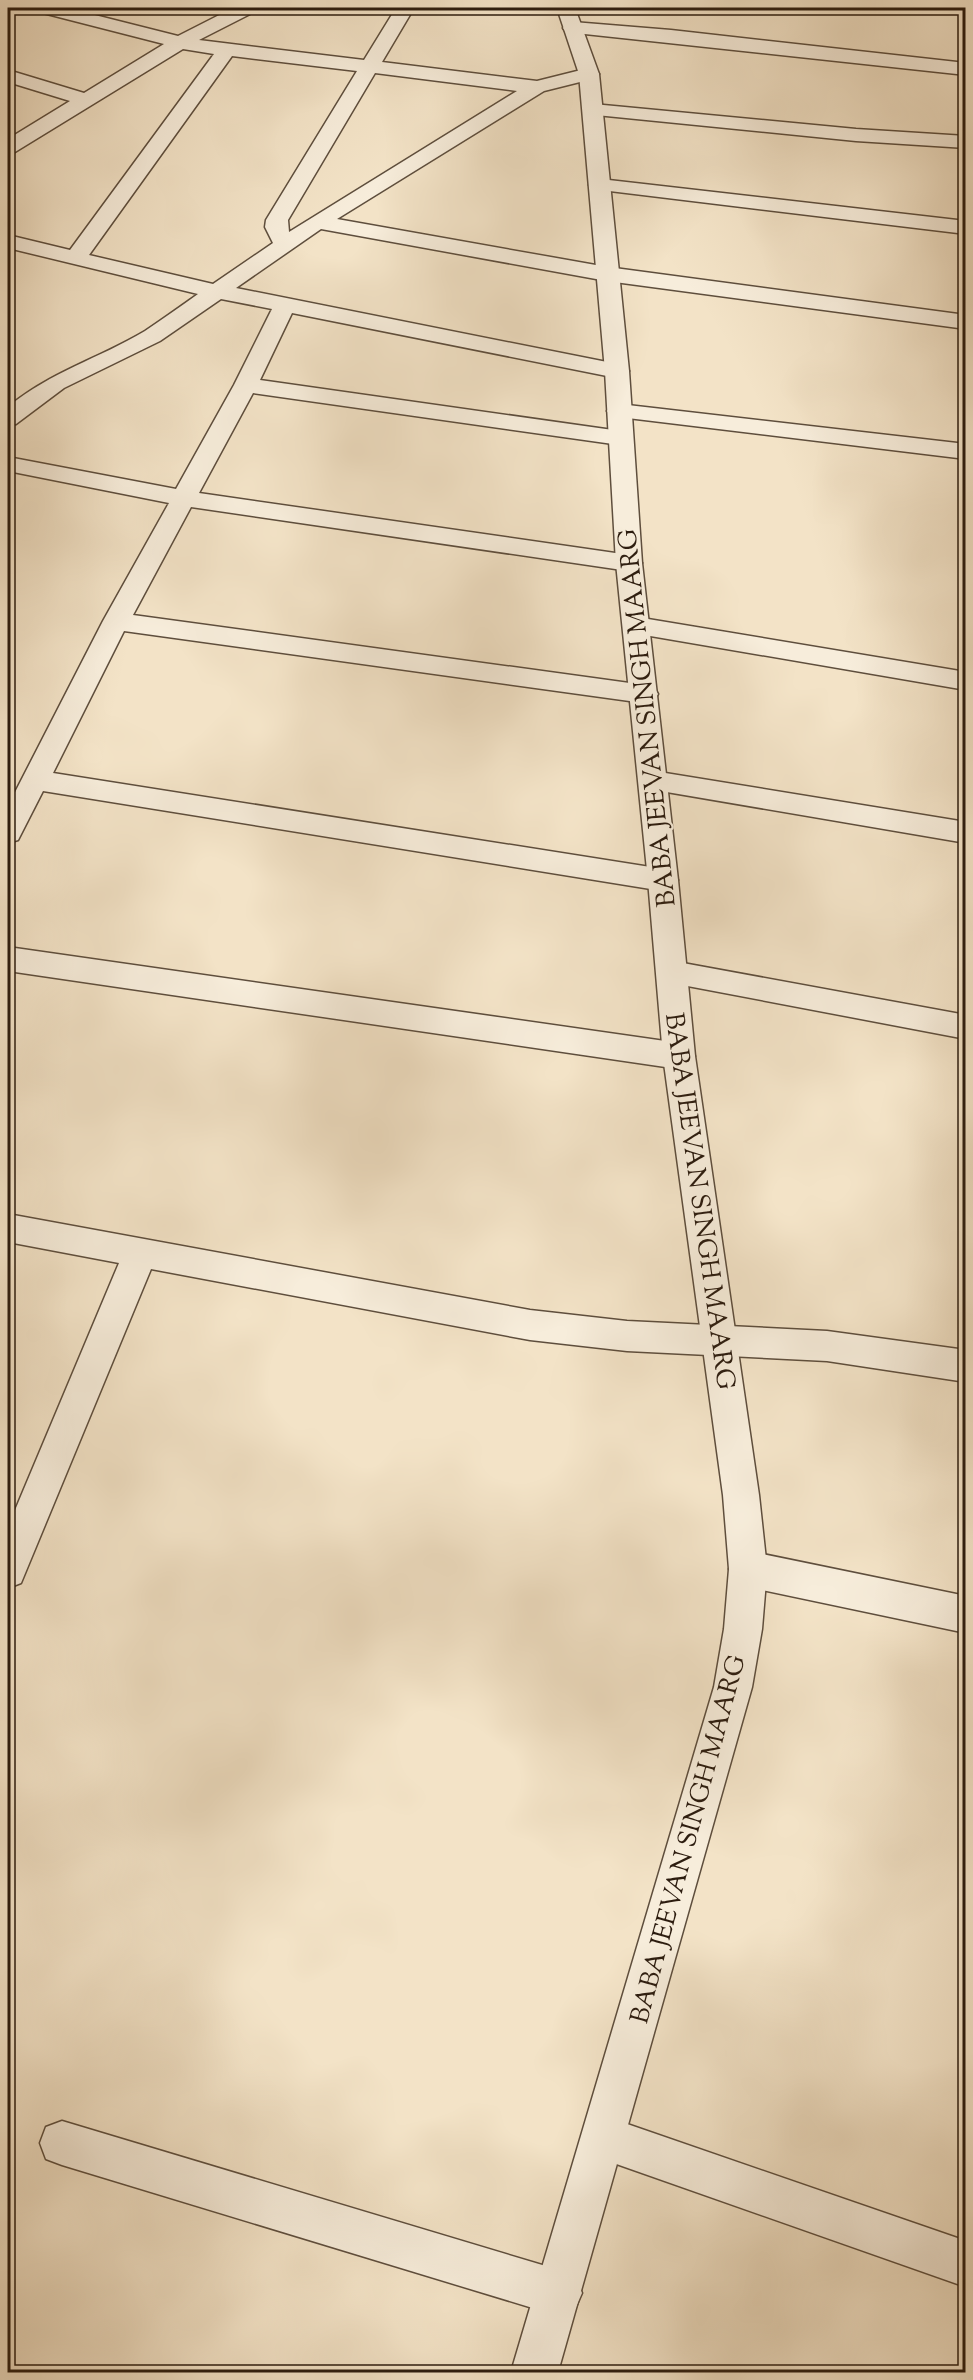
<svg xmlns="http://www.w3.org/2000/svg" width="973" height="2380" font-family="'Sorts Mill Goudy',serif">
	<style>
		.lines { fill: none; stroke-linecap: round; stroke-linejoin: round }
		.minor-casing { stroke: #5e4e3d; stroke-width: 3 }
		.tertiary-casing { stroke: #5e4e3d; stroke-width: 3 }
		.minor { fill: #f7eddb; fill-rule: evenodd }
		.tertiary { fill: #f7eddb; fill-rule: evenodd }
		.labels { text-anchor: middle; stroke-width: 4.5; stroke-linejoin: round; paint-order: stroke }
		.street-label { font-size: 26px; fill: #2c1c0f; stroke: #f7eddb }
	</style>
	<rect width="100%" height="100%" fill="#f3e3c7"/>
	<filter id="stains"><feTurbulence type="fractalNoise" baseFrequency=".00333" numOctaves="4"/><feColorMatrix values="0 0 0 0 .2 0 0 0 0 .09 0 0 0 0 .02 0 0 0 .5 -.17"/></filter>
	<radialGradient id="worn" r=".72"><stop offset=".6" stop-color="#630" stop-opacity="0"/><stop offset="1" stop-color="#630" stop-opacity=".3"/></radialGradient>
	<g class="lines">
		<defs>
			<g id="minor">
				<path d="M37 8H67L178 36 233 8H256L254 12 199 40 364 60 396 8H414L382 62 537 81 589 68 596 70 599 74 596 78 544 91 337 219 607 267 966 315V329L607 281 321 229 236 288 617 364 625 366 629 371 625 376 617 378 292 313 260 380 620 431 629 433 632 438 629 443 620 445 253 393 199 493 629 555 638 557 642 563 638 569 629 571 191 507 133 615 644 685 654 687 658 694 654 701 644 703 124 631 53 773 663 869 673 872 678 880 673 888 663 891 43 791 18 840 8 843V806L103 621 169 503 8 471V457L176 489 234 385 272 309 221 299 160 341 64 388 16 424 8 426V407C52 371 98 359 145 331 163 319 181 306 198 294L8 248V235L70 250 214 54 183 49 15 152 8 154V139L70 101 8 82V70L84 93 164 44 39 12ZM232 56 357 71 266 220 265 227 273 243 213 284 89 255ZM375 73 517 91 289 232 288 220Z"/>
				<path d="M573 22 671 30 966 63V75L566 32 563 28 566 24Z"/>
				<path d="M593 104 856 129 966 136V148L856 141 586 114 583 110 586 106Z"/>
				<path d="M600 179 966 221V234L593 189 589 185 593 181Z"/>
				<path d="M619 404 966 444V459L611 416 607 411 611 406Z"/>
				<path d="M636 617 966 672V690L627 632 623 626 627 620Z"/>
				<path d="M653 771 966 822V843L643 788 639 781 643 774Z"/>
				<path d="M8 947 679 1043 690 1047 695 1056 690 1065 679 1069 8 971Z"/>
				<path d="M672 961 966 1015V1039L661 981 657 973 661 965Z"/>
				<path d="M8 1214 530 1310 627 1321 827 1331 966 1350V1382L827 1361 627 1351 530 1340 151 1269 21 1583 8 1588V1527L119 1263 8 1242Z"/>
				<path d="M748 1551 966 1596V1633L748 1587 735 1582 729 1569 735 1556Z"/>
				<path d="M604 2116 966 2241V2287L588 2154 582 2138 588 2122Z"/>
				<path d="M62 2121 559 2270 575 2277 582 2293 575 2309 559 2316 62 2165 46 2159 40 2143 46 2127Z"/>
			</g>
			<path id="tertiary" d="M557 8H575L599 74 629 371 642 563 678 880 695 1056 759 1495 767 1569 762 1629 752 1687 558 2372H511L714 1687 724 1629 729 1569 723 1495 663 1056 648 880 616 563 605 371 579 74Z"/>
		</defs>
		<use href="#minor" class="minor-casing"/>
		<use href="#tertiary" class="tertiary-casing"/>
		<use href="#minor" class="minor"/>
		<use href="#tertiary" class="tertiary"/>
	</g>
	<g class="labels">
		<g class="street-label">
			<text transform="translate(646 718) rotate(-96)" y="9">BABA JEEVAN SINGH MAARG</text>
			<text transform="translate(701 1201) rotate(82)" y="9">BABA JEEVAN SINGH MAARG</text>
			<text transform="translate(687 1839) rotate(-75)" y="9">BABA JEEVAN SINGH MAARG</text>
		</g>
	</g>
	<rect width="973" height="2380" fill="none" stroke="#f3e3c7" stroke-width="30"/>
	<rect x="9" y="9" width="955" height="2362" fill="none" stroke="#2c1c0f" stroke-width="3"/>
	<rect x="15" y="15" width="943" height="2350" fill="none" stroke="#2c1c0f" stroke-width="1.5"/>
	<rect width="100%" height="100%" filter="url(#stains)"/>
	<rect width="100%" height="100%" fill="url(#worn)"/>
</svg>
